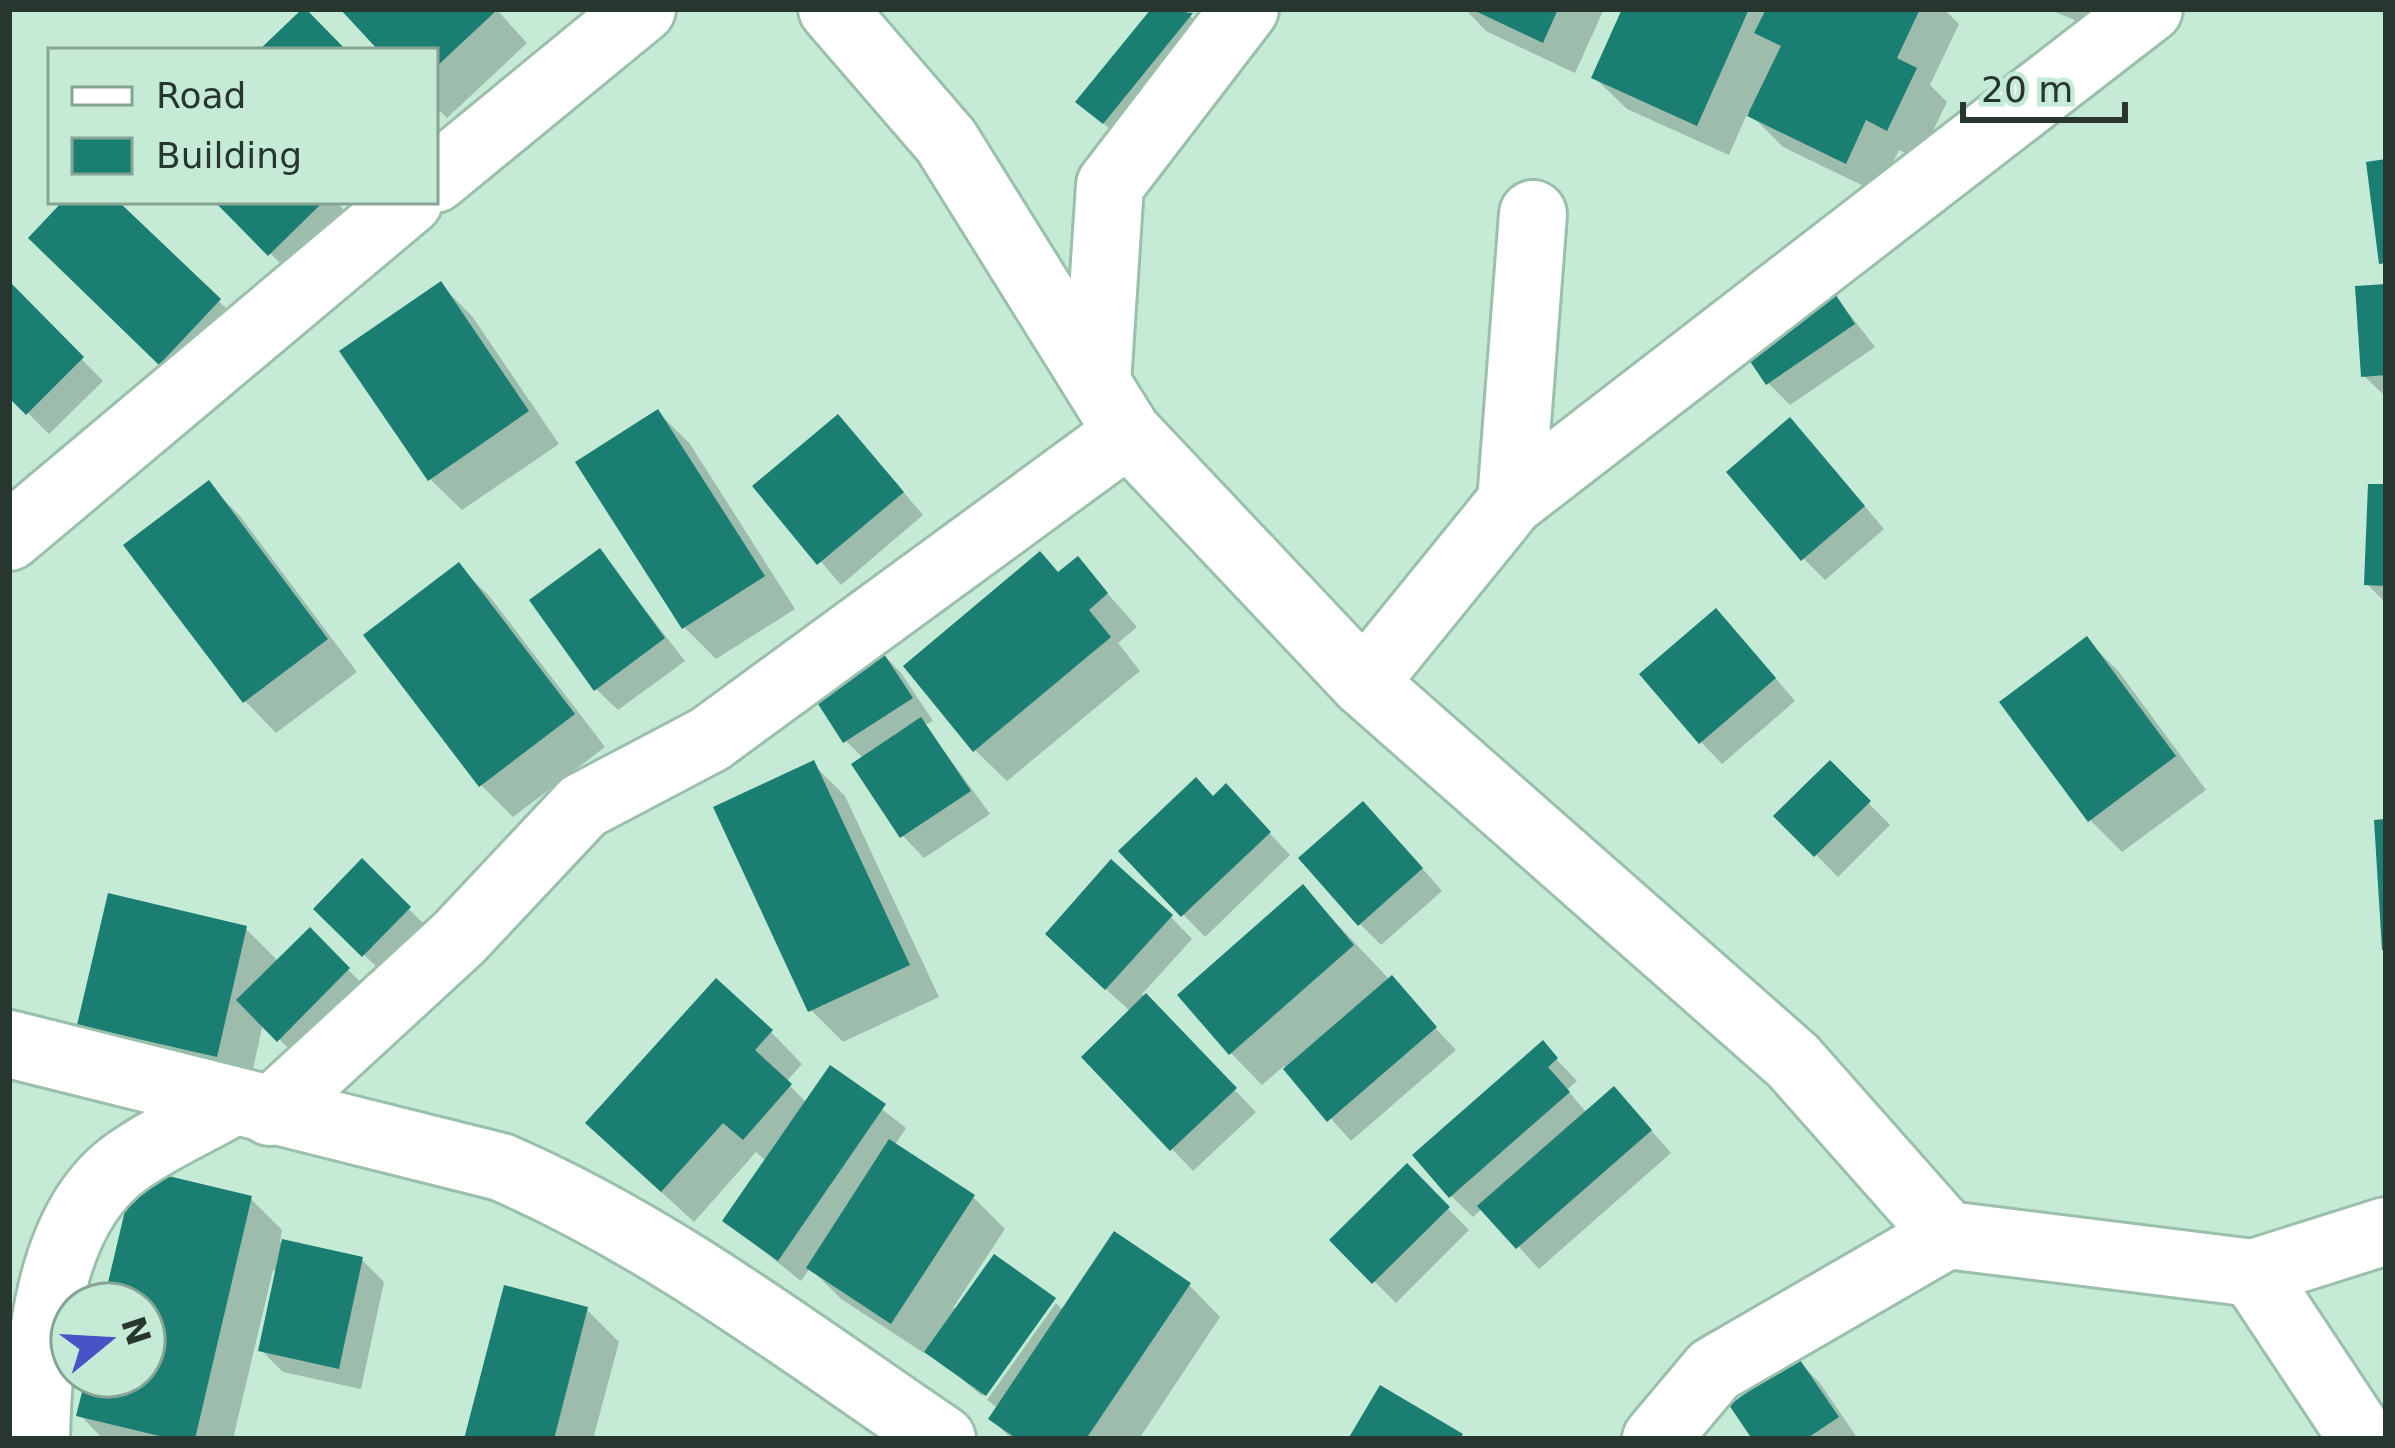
<svg xmlns="http://www.w3.org/2000/svg" width="2395" height="1448" font-family="'DejaVu Sans',sans-serif">
	<style>
		.shadow { fill: #0003 }
		.building { fill: #1b7e73 }
		.lines { fill: none; stroke-linecap: round; stroke-linejoin: round }
		.minor-casing { stroke: #9abfab; stroke-width: 72 }
		.minor { stroke: #fff; stroke-width: 66 }
	</style>
	<rect width="100%" height="100%" fill="#c5ebd6"/>
	<g class="shadow">
		<path d="M344 9H496L527 43 447 118 435 106V51H383Z"/>
		<path d="M1155 9H1183L1212 37 1126 143 1079 102Z"/>
		<path d="M1465 9H1604L1575 73 1486 31Z"/>
		<path d="M1625 9H1944L1959 24 1930 85 1947 102 1919 160 1899 150 1878 193 1783 147 1748 112 1729 155 1627 109 1595 78Z"/>
		<path d="M2048 9H2156L2140 47Z"/>
		<path d="M67 201H114L251 332 192 394 63 270Z"/>
		<path d="M218 201H335L351 217 292 275Z"/>
		<path d="M1826 284 1875 347 1790 405 1768 383Z"/>
		<path d="M9 285 103 381 49 434 9 394Z"/>
		<path d="M441 285 472 316 559 444 462 510 430 479Z"/>
		<path d="M2386 287V397L2364 376Z"/>
		<path d="M658 412 690 444 795 609 716 659 684 627Z"/>
		<path d="M859 440 923 515 841 585 756 486Z"/>
		<path d="M1811 442 1884 529 1825 580 1804 559Z"/>
		<path d="M208 484 240 516 357 672 276 733 245 701Z"/>
		<path d="M2386 487V603L2367 584Z"/>
		<path d="M600 552 685 661 618 710 596 689Z"/>
		<path d="M1078 560 1137 627 1118 643 1140 671 1007 781 975 750 1059 574Z"/>
		<path d="M459 566 490 597 605 747 513 817 481 785Z"/>
		<path d="M1738 634 1795 701 1722 764 1701 742Z"/>
		<path d="M2087 640 2119 672 2206 790 2122 852 2090 820Z"/>
		<path d="M880 651 901 673 933 721 925 725 990 814 924 858 903 836 855 765 864 759 846 741Z"/>
		<path d="M813 764 845 796 939 997 843 1042 811 1010Z"/>
		<path d="M1830 764 1890 825 1838 877 1778 816Z"/>
		<path d="M1214 800 1247 809 1290 855 1205 937 1122 851Z"/>
		<path d="M1385 826 1442 891 1381 945 1360 924Z"/>
		<path d="M362 863 431 931 386 976 317 909Z"/>
		<path d="M1303 888 1456 1050 1351 1141 1284 1066 1262 1085 1231 1053Z"/>
		<path d="M1171 917 1192 939 1142 994 1256 1112 1193 1171 1172 1149 1131 1012 1070 956Z"/>
		<path d="M245 928 279 962 310 931 370 992 301 1061 263 1023 249 1088 112 1056 80 1024Z"/>
		<path d="M771 1032 802 1064 786 1082 807 1103 831 1069 906 1128 894 1146 973 1197 1005 1229 953 1308 1051 1300 982 1396 926 1349 924 1353 841 1299 810 1268 801 1281 726 1221 767 1162 756 1152 694 1222 621 1155Z"/>
		<path d="M1543 1045 1577 1081 1567 1090 1587 1113 1635 1112 1671 1153 1539 1269 1483 1208 1473 1217 1451 1196Z"/>
		<path d="M1407 1167 1469 1230 1396 1303 1333 1240Z"/>
		<path d="M250 1198 282 1230 280 1242 362 1260 384 1282 361 1389 283 1372 262 1351 278 1272 273 1270 233 1439H103L80 1415 89 1376H144V1304H106Z"/>
		<path d="M1189 1285 1220 1317 1139 1439H1012L991 1419 998 1408 987 1400 1056 1303 1064 1311Z"/>
		<path d="M587 1310 619 1342 593 1439H467Z"/>
		<path d="M1798 1361 1819 1382 1858 1439H1755Z"/>
	</g>
	<g class="building">
		<path d="M302 9H306L347 51H258Z"/>
		<path d="M340 9H498L435 68V51H379Z"/>
		<path d="M1151 9 1193 13 1103 124 1075 102Z"/>
		<path d="M1471 9H1558L1543 43Z"/>
		<path d="M1622 9H1749L1697 126 1591 78Z"/>
		<path d="M1766 9H1920L1897 58 1917 68 1887 131 1866 120 1846 164 1747 116 1781 46 1754 33Z"/>
		<path d="M2386 159V263L2379 264 2366 162Z"/>
		<path d="M63 201H118L221 299 159 365 28 238Z"/>
		<path d="M214 201H324L268 256Z"/>
		<path d="M1826 280 1855 324 1766 385 1737 342Z"/>
		<path d="M9 281 84 357 26 415 9 398Z"/>
		<path d="M441 281 529 411 428 481 339 351Z"/>
		<path d="M2386 284V375L2361 377 2355 286Z"/>
		<path d="M658 409 765 576 682 629 575 462Z"/>
		<path d="M838 414 904 492 817 565 752 486Z"/>
		<path d="M1790 417 1865 506 1801 561 1726 472Z"/>
		<path d="M209 480 328 639 243 703 123 545Z"/>
		<path d="M2368 484H2386V586L2364 585Z"/>
		<path d="M600 548 665 638 594 691 529 600Z"/>
		<path d="M1040 551 1058 572 1078 556 1108 593 1089 610 1111 637 973 752 903 666Z"/>
		<path d="M459 562 575 714 479 787 363 635Z"/>
		<path d="M1716 608 1776 678 1699 744 1639 674Z"/>
		<path d="M2087 636 2176 756 2088 822 1999 702Z"/>
		<path d="M880 648 913 698 843 743 811 693Z"/>
		<path d="M921 717 971 791 900 838 851 764Z"/>
		<path d="M814 760 910 965 808 1012 713 807Z"/>
		<path d="M1830 760 1871 801 1814 857 1773 816Z"/>
		<path d="M1196 777 1213 796 1226 783 1271 832 1181 917 1118 851Z"/>
		<path d="M1363 801 1423 868 1358 926 1298 858Z"/>
		<path d="M2386 819V950H2382L2374 820Z"/>
		<path d="M362 858 411 907 362 957 313 909Z"/>
		<path d="M1111 859 1173 915 1105 990 1045 934Z"/>
		<path d="M1303 884 1354 945 1229 1055 1177 995Z"/>
		<path d="M108 893 247 926 217 1057 77 1025Z"/>
		<path d="M310 927 350 968 277 1042 236 1000Z"/>
		<path d="M1392 975 1437 1027 1327 1122 1283 1069Z"/>
		<path d="M716 978 773 1030 755 1050 792 1084 743 1140 723 1123 661 1192 585 1123Z"/>
		<path d="M1146 993 1237 1088 1170 1151 1081 1057Z"/>
		<path d="M1543 1040 1558 1058 1548 1067 1570 1092 1449 1198 1412 1155Z"/>
		<path d="M830 1065 886 1104 778 1261 722 1221Z"/>
		<path d="M1614 1086 1652 1130 1516 1249 1477 1206Z"/>
		<path d="M889 1139 975 1195 891 1324 806 1268Z"/>
		<path d="M1407 1163 1450 1207 1372 1284 1329 1240Z"/>
		<path d="M135 1168 252 1196 195 1439H172L76 1416 86 1376H144V1304H103Z"/>
		<path d="M1114 1231 1191 1283 1086 1439H1017L988 1419Z"/>
		<path d="M282 1239 363 1257 339 1369 258 1351Z"/>
		<path d="M994 1254 1056 1298 986 1396 924 1352Z"/>
		<path d="M504 1285 588 1307 554 1439H464Z"/>
		<path d="M1798 1357 1839 1417 1806 1439H1752L1729 1405Z"/>
		<path d="M1380 1385 1463 1434 1460 1439H1348Z"/>
	</g>
	<g class="lines">
		<defs>
			<g id="minor">
				<path d="M832 9 946 141 1128 433 1364 683 1793 1061 1947 1235"/>
				<path d="M435 179 642 9"/>
				<path d="M1097 383 1110 185 1245 9"/>
				<path d="M1511 502 1533 214"/>
				<path d="M9 537 409 201"/>
				<path d="M1364 683 1511 502 2149 9"/>
				<path d="M9 1044 501 1167C659 1235 800 1343 942 1439"/>
				<path d="M270 1112 459 938 583 806 710 739 1128 433"/>
				<path d="M2253 1273 2363 1439"/>
				<path d="M36 1439C38 1350 47 1217 128 1161 160 1138 198 1122 232 1102"/>
				<path d="M1656 1439 1714 1370 1947 1235 2253 1273 2386 1231"/>
			</g>
		</defs>
		<use href="#minor" class="minor-casing"/>
		<use href="#minor" class="minor"/>
	</g>
	<rect width="2395" height="1448" fill="none" stroke="#27362e" stroke-width="24"/>
	<rect x="48" y="48" width="390" height="156" fill="#c5ebd6" stroke="#86a393" stroke-width="3"/>
	<rect x="72" y="87" width="60" height="18" fill="#ffffff" stroke="#86a393" stroke-width="3"/>
	<text x="156" y="108" font-size="36" fill="#27362e">Road</text>
	<rect x="72" y="138" width="60" height="36" fill="#1b7e73" stroke="#86a393" stroke-width="3"/>
	<text x="156" y="168" font-size="36" fill="#27362e">Building</text>
	<g transform="translate(108 1340) rotate(72)"><circle r="57" fill="#c5ebd6" stroke="#86a393" stroke-width="3"/>
	<path d="M0-9L21 45L0 30L-21 45Z" fill="#4952c7"/>
	<text y="-18" font-size="33" font-weight="bold" text-anchor="middle" fill="#27362e">N</text>
	</g>
	<path d="M1963 102v18h162v-18" fill="none" stroke="#27362e" stroke-width="6"/>
	<text x="1981" y="102" font-size="36" fill="#27362e" stroke="#c5ebd6" stroke-width="9" paint-order="stroke">20 m</text>
</svg>
